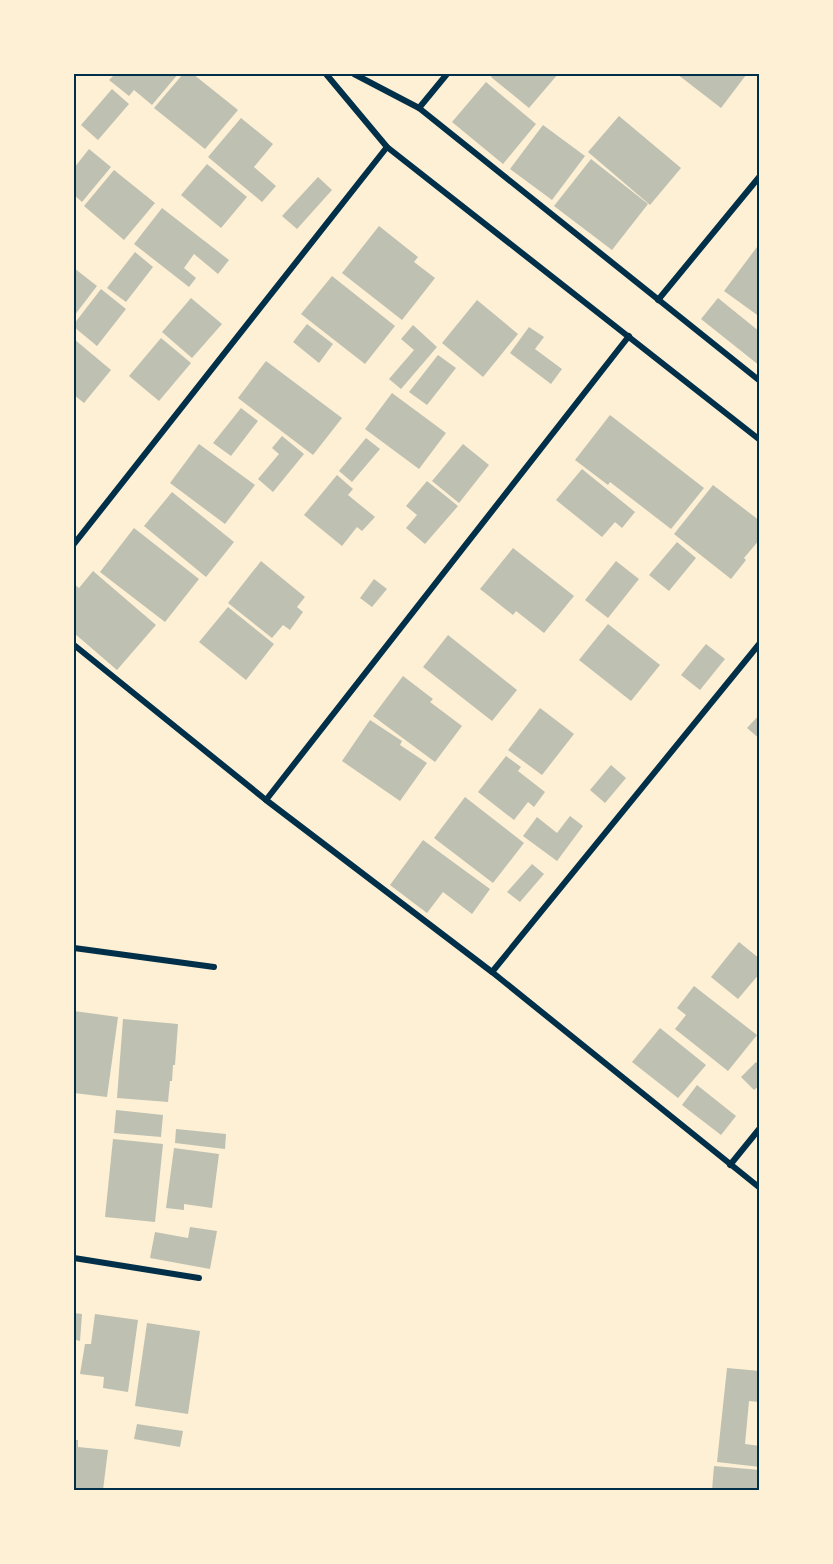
<svg xmlns="http://www.w3.org/2000/svg" width="833" height="1564" font-family="'Work Sans',sans-serif">
	<style>
		.building { fill: #bec0b2 }
		.lines { fill: none; stroke-linecap: round; stroke-linejoin: round }
		.minor { stroke: #003049; stroke-width: 6 }
		.neatline { fill: none; stroke: #003049; stroke-width: 2 }
	</style>
	<rect width="100%" height="100%" fill="#fdf0d5"/>
	<g class="building">
		<path d="M115 74H178L152 105 134 90 129 96 109 80Z"/>
		<path d="M183 74H193L238 110 205 149 154 108Z"/>
		<path d="M494 74H558L529 108 491 77Z"/>
		<path d="M677 74H744L746 75 721 108Z"/>
		<path d="M486 82 536 124 503 164 452 122Z"/>
		<path d="M112 89 129 104 98 140 81 125Z"/>
		<path d="M619 116 681 168 650 205 588 152Z"/>
		<path d="M241 118 273 144 254 167 276 186 262 202 208 157Z"/>
		<path d="M543 125 585 156 552 200 510 169Z"/>
		<path d="M89 149 111 167 82 202 74 195V168Z"/>
		<path d="M591 159 648 204 612 250 554 206Z"/>
		<path d="M207 164 247 197 221 228 181 195Z"/>
		<path d="M114 170 155 203 124 240 84 206Z"/>
		<path d="M318 177 332 190 297 229 282 216Z"/>
		<path d="M162 208 229 260 218 274 194 254 184 268 196 278 189 287 134 244Z"/>
		<path d="M379 226 418 257 414 262 435 278 402 320 342 273Z"/>
		<path d="M760 243V317L724 291Z"/>
		<path d="M135 252 153 267 126 302 107 288Z"/>
		<path d="M74 268 97 286 74 316Z"/>
		<path d="M332 276 395 326 365 364 301 314Z"/>
		<path d="M101 289 126 309 97 346 74 327V324Z"/>
		<path d="M191 298 222 324 192 358 162 332Z"/>
		<path d="M718 298 760 332V366L701 319Z"/>
		<path d="M477 300 518 334 483 377 442 343Z"/>
		<path d="M307 324 333 344 319 363 293 342Z"/>
		<path d="M413 325 437 347 401 389 389 379 414 350 401 339Z"/>
		<path d="M529 327 544 337 535 349 562 369 551 384 510 353Z"/>
		<path d="M161 338 191 363 159 401 129 376Z"/>
		<path d="M74 339 111 370 84 403 74 395Z"/>
		<path d="M438 355 456 368 427 405 409 392Z"/>
		<path d="M266 361 342 418 313 455 238 398Z"/>
		<path d="M392 393 446 433 419 469 365 429Z"/>
		<path d="M241 408 258 421 231 456 213 443Z"/>
		<path d="M610 415 704 488 671 529 610 482 608 485 575 460Z"/>
		<path d="M282 436 304 454 273 492 258 479 279 454 272 448Z"/>
		<path d="M366 438 380 449 352 482 339 471Z"/>
		<path d="M199 444 255 485 225 524 170 483Z"/>
		<path d="M463 444 489 465 459 503 432 481Z"/>
		<path d="M582 469 635 512 622 528 615 522 602 537 556 500Z"/>
		<path d="M337 475 353 489 348 495 375 517 362 531 357 527 342 546 304 515Z"/>
		<path d="M427 481 458 506 425 544 406 528 417 515 406 506Z"/>
		<path d="M713 485 760 521V539L744 558 746 560 731 579 674 534Z"/>
		<path d="M172 492 234 542 206 577 144 526Z"/>
		<path d="M134 528 199 579 165 622 100 572Z"/>
		<path d="M677 542 696 558 669 591 649 575Z"/>
		<path d="M513 548 574 596 544 633 516 611 513 615 480 589Z"/>
		<path d="M261 561 305 597 297 607 303 612 290 630 283 625 272 638 228 603Z"/>
		<path d="M616 561 639 579 608 618 585 600Z"/>
		<path d="M93 571 156 625 117 670 74 633V587L75 585 79 588Z"/>
		<path d="M374 579 387 589 372 607 360 598Z"/>
		<path d="M228 607 274 644 246 680 199 642Z"/>
		<path d="M608 624 660 665 631 701 579 660Z"/>
		<path d="M448 635 517 690 492 721 423 667Z"/>
		<path d="M706 644 725 659 700 690 681 675Z"/>
		<path d="M403 676 433 699 430 702 462 726 435 762 373 716Z"/>
		<path d="M540 708 574 734 542 775 508 750Z"/>
		<path d="M760 714V739L747 728Z"/>
		<path d="M370 720 402 741 400 745 427 763 400 801 342 761Z"/>
		<path d="M506 756 521 767 518 771 545 792 534 807 528 802 514 820 478 792Z"/>
		<path d="M611 765 626 778 605 803 590 790Z"/>
		<path d="M465 797 524 843 493 883 434 838Z"/>
		<path d="M570 816 583 826 557 861 523 836 537 817 557 833Z"/>
		<path d="M423 840 490 889 472 914 443 892 427 913 390 885Z"/>
		<path d="M532 864 544 874 520 902 507 892Z"/>
		<path d="M739 942 760 959V973L738 999 711 977Z"/>
		<path d="M694 986 757 1035 728 1071 675 1029 686 1015 677 1008Z"/>
		<path d="M74 1011 118 1017 107 1097 74 1093Z"/>
		<path d="M123 1019 178 1024 175 1065H173L172 1081H170L168 1102 117 1098Z"/>
		<path d="M660 1028 706 1065 678 1098 632 1062Z"/>
		<path d="M756 1062 760 1066V1085L754 1090 741 1077Z"/>
		<path d="M697 1085 736 1116 721 1135 682 1105Z"/>
		<path d="M116 1110 163 1115 161 1137 114 1133Z"/>
		<path d="M176 1129 226 1134 225 1149 175 1143Z"/>
		<path d="M113 1139 163 1144 155 1222 105 1217Z"/>
		<path d="M174 1148 219 1154 212 1208 184 1204V1210L166 1208Z"/>
		<path d="M190 1227 217 1231 210 1269 150 1258 155 1232 188 1238Z"/>
		<path d="M74 1313 82 1314 80 1341 76 1340 75 1353H74Z"/>
		<path d="M95 1314 138 1320 128 1392 103 1388 104 1377 80 1374 85 1344H91Z"/>
		<path d="M147 1323 200 1331 188 1414 135 1406Z"/>
		<path d="M727 1368 760 1371V1402L749 1401 745 1444 760 1446V1467L717 1462Z"/>
		<path d="M137 1424 183 1431 180 1447 134 1439Z"/>
		<path d="M74 1440H78V1447L108 1450 103 1490H74Z"/>
		<path d="M714 1466 760 1470V1490H712Z"/>
	</g>
	<g class="lines">
		<g class="minor">
			<path d="M326 74 387 147 760 440"/>
			<path d="M354 74 419 108 760 381"/>
			<path d="M419 108 447 74"/>
			<path d="M658 300 760 176"/>
			<path d="M74 544 387 147"/>
			<path d="M74 645 266 800 492 972 760 1188"/>
			<path d="M266 800 629 336"/>
			<path d="M74 948 214 967"/>
			<path d="M492 972 760 643"/>
			<path d="M730 1165 760 1128"/>
			<path d="M74 1258 199 1278"/>
		</g>
	</g>
	<rect width="833" height="1564" fill="none" stroke="#fdf0d5" stroke-width="150"/>
	<rect x="75" y="75" width="683" height="1414" class="neatline"/>
</svg>
